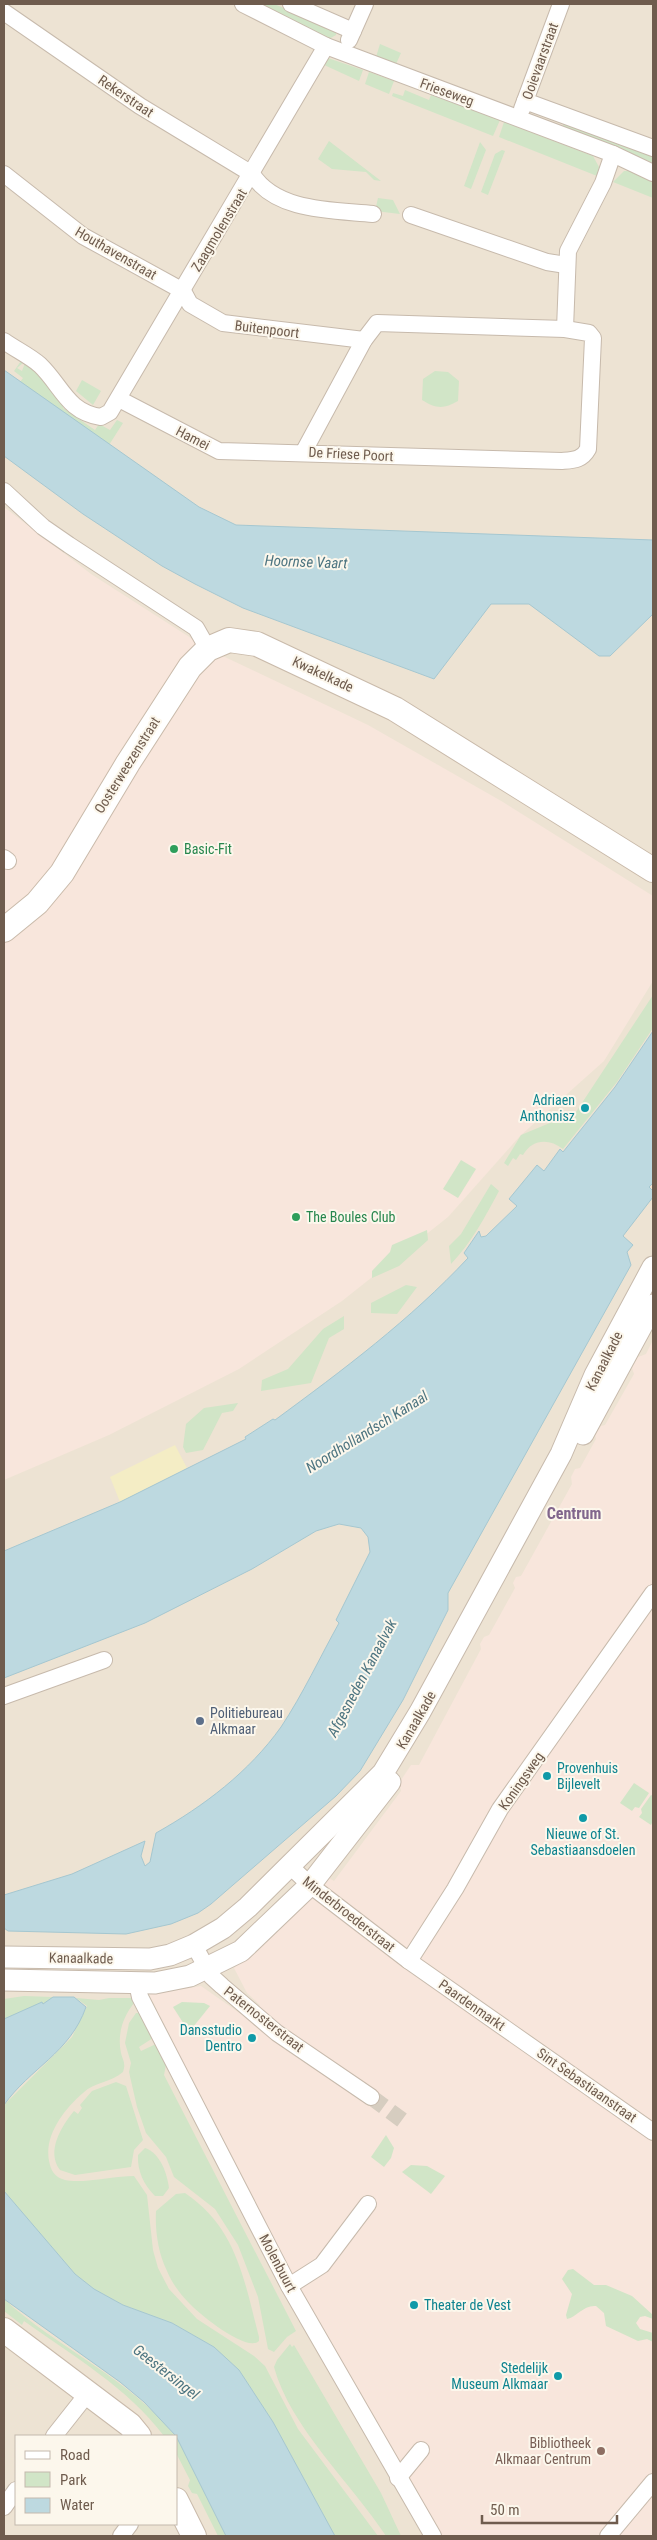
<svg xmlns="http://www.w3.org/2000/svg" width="657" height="2540" font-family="'Roboto Condensed',sans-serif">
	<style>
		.residential { fill: #ede3d3; fill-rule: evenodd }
		.commercial { fill: #f8e6dc }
		.green { fill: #d1e5c7 }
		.sand { fill: #f4edc5 }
		.water { fill: #bdd9e0; stroke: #a5c7d0 }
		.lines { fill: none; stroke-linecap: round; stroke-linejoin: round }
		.minor-tunnel { stroke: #d6cdc0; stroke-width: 16; stroke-dasharray: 16 8; stroke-linecap: butt }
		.minor-casing { stroke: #c7baac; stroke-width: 18 }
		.tertiary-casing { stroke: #c7baac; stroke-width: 23 }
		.secondary-casing { stroke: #c9baaa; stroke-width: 26 }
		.minor { stroke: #fff; stroke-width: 16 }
		.tertiary { stroke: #fff; stroke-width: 21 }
		.secondary { stroke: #fff; stroke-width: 24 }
		.leisure-dot { fill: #2e9e5b; stroke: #fcf7ec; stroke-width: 2 }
		.culture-dot { fill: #0f9aa8; stroke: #fcf7ec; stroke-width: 2 }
		.service-dot { fill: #5c6f8a; stroke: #fcf7ec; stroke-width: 2 }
		.education-dot { fill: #8d6e63; stroke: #fcf7ec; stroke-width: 2 }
		.labels { text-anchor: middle; stroke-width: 4; stroke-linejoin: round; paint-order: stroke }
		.street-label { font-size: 14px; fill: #6f5c4e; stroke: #fcf7ec }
		.leisure-label { font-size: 14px; fill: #27864d; stroke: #fcf7ec; text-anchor: start }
		.culture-label { font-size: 14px; fill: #0d838f; stroke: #fcf7ec; text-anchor: end }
		.service-label { font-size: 14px; fill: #4e5e75; stroke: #fcf7ec; text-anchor: start }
		.education-label { font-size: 14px; fill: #785e54; stroke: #fcf7ec; text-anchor: end }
		.water-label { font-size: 15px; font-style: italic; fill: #4c7480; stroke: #fcf7ec }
		.quarter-label { font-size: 16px; font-weight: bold; fill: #81668c; stroke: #fcf7ec }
	</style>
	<rect width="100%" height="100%" fill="#f9f3e6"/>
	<path class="residential" d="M4 4H653V2536H4ZM16 2436H176V2524H16Z"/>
	<g class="commercial">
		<path d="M4 507 91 574 208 649 368 725 503 802 653 896V981L604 1061 520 1136 448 1217 342 1301 239 1369 109 1435 4 1480Z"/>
		<path d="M653 1340V2536H439L298 2293 148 1992H166L201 1986 248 2019 260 2005 247 1993 234 1968 253 1954 329 1878 334 1881 401 1791 399 1783 411 1765H419L481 1649 480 1644 484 1637 489 1635 515 1588 513 1583 516 1577 521 1576 572 1484 571 1477 575 1469 580 1468 596 1439 595 1435 601 1426 605 1425 634 1374 632 1368 638 1357 646 1354Z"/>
	</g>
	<g class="green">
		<path d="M260 4H274L328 26 336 31V35L329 39Z"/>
		<path d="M380 44 401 53 396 64 376 57Z"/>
		<path d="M328 58 363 70 359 81 322 64Z"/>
		<path d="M369 72 394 81 389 94 365 84Z"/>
		<path d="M405 90 429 100 431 95 500 120 493 136 392 96 393 93 403 96Z"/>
		<path d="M565 121 653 156V163L563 126Z"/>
		<path d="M504 122 593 156 599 167 597 176 499 137Z"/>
		<path d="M329 141 381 181 374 180 366 172 332 169 318 159Z"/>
		<path d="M480 142 486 150 471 189 464 186Z"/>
		<path d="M502 150 505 151 488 195 481 192 495 154Z"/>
		<path d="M624 171H632L653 183V198L613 182Z"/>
		<path d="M378 198 393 200 400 214 375 211Z"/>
		<path d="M21 361 24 362 17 368 22 371 25 363 36 370 65 404 63 408 95 430 99 424 110 430 117 420 123 423 109 445 20 382 23 378 14 371Z"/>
		<path d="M435 371 448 372 459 381 458 401C444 409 436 409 422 400L423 379Z"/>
		<path d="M82 380 101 391 93 405 76 391Z"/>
		<path d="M653 995V1028L617 1082 563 1149C549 1138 532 1139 523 1155L520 1154 516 1160 513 1158 508 1166 504 1163 521 1135 576 1112Z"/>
		<path d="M461 1160 476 1169 458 1198 443 1189Z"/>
		<path d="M491 1184 499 1191C485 1217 472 1242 451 1264L449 1246 461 1234Z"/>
		<path d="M427 1230 428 1240 399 1266 372 1278V1271L390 1252 392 1245Z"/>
		<path d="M406 1285 417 1287 397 1314 371 1313V1303Z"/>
		<path d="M344 1316V1329L329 1338 311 1383 261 1391 262 1380 288 1369 323 1329Z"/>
		<path d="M238 1403 233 1411 222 1413 203 1450 186 1453 183 1447 186 1424 204 1408Z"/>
		<path d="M634 1783 649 1793 639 1808 635 1807 632 1811 620 1803Z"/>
		<path d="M651 1795 653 1796V1821L651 1825 639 1817 642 1813 641 1809Z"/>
		<path d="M24 1996 53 1997 43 2004 4 2019V1999Z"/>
		<path d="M76 1998 99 2000 109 1998H133L134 2003C123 2017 117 2034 121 2053 123 2061 126 2063 123 2072 112 2082 94 2082 83 2093 63 2110 42 2138 50 2165 52 2173 57 2178 65 2180 81 2184 115 2176 134 2176L147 2195 153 2250 158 2268 169 2289 197 2319 254 2356 265 2366 298 2429 378 2536H335L273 2422 239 2370 214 2347 172 2323 123 2305 94 2289 75 2274 4 2191V2105L72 2037 87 2006Z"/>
		<path d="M182 2002 204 2003 210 2006 189 2032 173 2007Z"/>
		<path d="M136 2013H140L153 2038 139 2047 141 2051 156 2044 166 2065 164 2075 296 2331 287 2337 274 2352 268 2349 258 2297 238 2245 215 2209 174 2177 166 2157 146 2133 137 2107 129 2072 131 2063 125 2043 129 2023Z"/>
		<path d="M116 2082 126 2086 143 2140 134 2150 131 2167 75 2175 60 2170C46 2151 61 2127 74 2111L78 2114 82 2108 80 2105 92 2091Z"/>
		<path d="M386 2135 394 2148 391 2158 384 2167 371 2157Z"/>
		<path d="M145 2148C160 2153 167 2173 169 2188L163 2196H155C144 2185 137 2171 138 2155Z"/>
		<path d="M411 2165 427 2166 445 2176 431 2194 402 2172Z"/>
		<path d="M185 2193C237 2228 244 2280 259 2337V2341C247 2353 199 2314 189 2303 180 2294 172 2283 167 2271 158 2253 155 2231 156 2211L176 2194Z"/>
		<path d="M573 2269 594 2285H606L632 2296 653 2315V2319L645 2316 640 2317 636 2323 640 2329 653 2333V2342L647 2339 638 2341 606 2326 604 2313 596 2306C583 2305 577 2317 567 2319L566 2315 572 2294 562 2279 568 2270Z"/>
		<path d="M4 2299C58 2349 129 2377 175 2436H164C128 2388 73 2356 24 2321L22 2325 4 2311Z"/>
		<path d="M290 2344 292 2347 294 2345 381 2493 401 2536H386C352 2484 290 2427 274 2367L277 2360Z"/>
		<path d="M176 2438 180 2443 226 2536H218L197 2494 192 2493 188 2486 190 2480 176 2453Z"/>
	</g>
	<path class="sand" d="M175 1445 187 1468 120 1502 110 1477Z"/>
	<g class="water">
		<path d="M4 370 199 507 236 525 653 540V614L610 656H599L529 604H491L434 679 243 608 195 584 162 566 83 514 4 456Z"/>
		<path d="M653 1031V1183L649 1187 653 1191V1197L623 1236 633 1245 627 1252 631 1265 448 1593V1610L403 1700 360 1771 336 1796 211 1904 198 1913 171 1924 126 1934 8 1931 4 1928V1895L72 1874 145 1841 141 1856 145 1866 150 1862 156 1833C204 1806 249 1772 281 1727 303 1694 320 1657 339 1623L336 1620 370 1552 368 1537 361 1528 339 1524 329 1527 316 1531 252 1569 145 1623 4 1678V1551L120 1502 246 1439 245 1437 273 1419 275 1420C343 1370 410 1320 468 1258L464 1253 479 1231 481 1237 486 1236 517 1206 509 1199 537 1165 544 1171 560 1149 563 1152 615 1087Z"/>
		<path d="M53 1997H74L86 2007C70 2053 30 2068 4 2105V2019L42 2002 43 2004Z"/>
		<path d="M4 2191 75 2274 94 2289 123 2305 172 2323 214 2347 239 2370 273 2422 335 2536H226L176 2436 144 2402 120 2382 4 2299Z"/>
	</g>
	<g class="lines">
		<path class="minor-tunnel" d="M371 2097 402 2120"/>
		<defs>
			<g id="minor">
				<path d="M243 4 326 46 613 154 653 173"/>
				<path d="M291 4 353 31"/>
				<path d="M4 12 140 106 252 174C276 212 333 210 373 214"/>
				<path d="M349 40 365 4"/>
				<path d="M525 101 653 148"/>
				<path d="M522 109 561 4"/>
				<path d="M4 174 83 236 183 291 190 304 223 323 364 340"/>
				<path d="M411 215 547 262 566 265"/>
				<path d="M565 329 568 251 603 183 613 154"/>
				<path d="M4 341C15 349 30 356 40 365 62 386 67 412 101 417L110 412 326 46"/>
				<path d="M119 399 219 451 562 461C574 460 582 460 588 449L593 338 589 333 565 329 377 323 364 340 303 453"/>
				<path d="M4 491 43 527 69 545 196 628 208 649"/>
				<path d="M4 858 8 861"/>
				<path d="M4 1696 104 1660"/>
				<path d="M290 1866 310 1885 409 1961 653 2132"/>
				<path d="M194 1945 211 1976 222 1986 277 2033 371 2097"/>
				<path d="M409 1961 455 1889 500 1809 653 1593"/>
				<path d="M137 1983 140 1997 289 2286 433 2536"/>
				<path d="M289 2286 322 2265 368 2204"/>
				<path d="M54 2436 88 2393"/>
				<path d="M398 2478 421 2450"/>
				<path d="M4 2507 16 2490"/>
				<path d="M121 2536 130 2524"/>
				<path d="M608 2536 653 2482"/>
			</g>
			<g id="tertiary">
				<path d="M583 1434 653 1305"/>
				<path d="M4 1957 150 1959 170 1955 194 1945 223 1928 248 1907 383 1773 420 1712 561 1454 595 1375 653 1267"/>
				<path d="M4 1980 155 1983 190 1976 241 1951 310 1885 390 1782"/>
			</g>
			<g id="secondary">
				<path d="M4 930 37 903 62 873 128 763 190 667 208 649 229 640 257 644 395 709 653 870"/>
				<path d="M4 2330 130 2425 139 2436"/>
				<path d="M176 2500 194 2536"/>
			</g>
		</defs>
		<use href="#minor" class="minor-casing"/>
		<use href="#tertiary" class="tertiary-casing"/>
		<use href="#secondary" class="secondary-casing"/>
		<use href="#minor" class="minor"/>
		<use href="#tertiary" class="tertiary"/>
		<use href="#secondary" class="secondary"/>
	</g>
	<g class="leisure-dot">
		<circle cx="174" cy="849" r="5"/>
		<circle cx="296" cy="1217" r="5"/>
	</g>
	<g class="culture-dot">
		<circle cx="585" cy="1108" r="5"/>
		<circle cx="547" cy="1776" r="5"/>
		<circle cx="583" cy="1818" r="5"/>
		<circle cx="252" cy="2038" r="5"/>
		<circle cx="414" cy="2305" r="5"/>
		<circle cx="558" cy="2376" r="5"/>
	</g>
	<circle class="service-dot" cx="200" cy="1721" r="5"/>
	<circle class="education-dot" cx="601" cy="2451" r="5"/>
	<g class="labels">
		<g class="street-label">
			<text transform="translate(540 61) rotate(-70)" y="5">Ooievaarstraat</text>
			<text transform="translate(447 92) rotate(20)" y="5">Frieseweg</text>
			<text transform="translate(126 96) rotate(34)" y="5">Rekerstraat</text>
			<text transform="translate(219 230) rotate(-59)" y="5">Zaagmolenstraat</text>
			<text transform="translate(116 253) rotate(30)" y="5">Houthavenstraat</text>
			<text transform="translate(267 329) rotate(7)" y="5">Buitenpoort</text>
			<text transform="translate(193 438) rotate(27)" y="5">Hamei</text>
			<text transform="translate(351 454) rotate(3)" y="5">De Friese Poort</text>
			<text transform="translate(323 674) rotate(25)" y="5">Kwakelkade</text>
			<text transform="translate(127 765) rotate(-58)" y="5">Oosterweezenstraat</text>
			<text transform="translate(604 1361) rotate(-63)" y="5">Kanaalkade</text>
			<text transform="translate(416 1720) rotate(-60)" y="5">Kanaalkade</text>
			<text transform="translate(521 1781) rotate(-55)" y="5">Koningsweg</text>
			<text transform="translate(349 1914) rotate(38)" y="5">Minderbroederstraat</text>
			<text transform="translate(81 1958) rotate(1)" y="5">Kanaalkade</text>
			<text transform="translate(472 2005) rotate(35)" y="5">Paardenmarkt</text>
			<text transform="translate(264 2019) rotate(38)" y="5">Paternosterstraat</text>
			<text transform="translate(587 2085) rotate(35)" y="5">Sint Sebastiaanstraat</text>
			<text transform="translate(278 2263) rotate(62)" y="5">Molenbuurt</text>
		</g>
		<g class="leisure-label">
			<text x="184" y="854">Basic-Fit</text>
			<text x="306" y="1222">The Boules Club</text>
		</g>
		<g class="culture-label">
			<text x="575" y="1105">Adriaen<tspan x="575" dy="16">Anthonisz</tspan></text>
			<text x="557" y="1773" text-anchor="start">Provenhuis<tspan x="557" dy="16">Bijlevelt</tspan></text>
			<text x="583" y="1839" text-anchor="middle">Nieuwe of St.<tspan x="583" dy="16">Sebastiaansdoelen</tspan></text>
			<text x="242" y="2035">Dansstudio<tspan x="242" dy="16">Dentro</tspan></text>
			<text x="424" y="2310" text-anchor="start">Theater de Vest</text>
			<text x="548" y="2373">Stedelijk<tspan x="548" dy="16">Museum Alkmaar</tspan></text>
		</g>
		<g class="service-label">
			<text x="210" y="1718">Politiebureau<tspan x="210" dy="16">Alkmaar</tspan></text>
		</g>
		<g class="education-label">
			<text x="591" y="2448">Bibliotheek<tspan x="591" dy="16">Alkmaar Centrum</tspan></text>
		</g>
		<g class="water-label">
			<text transform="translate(306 562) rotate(2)" y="5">Hoornse Vaart</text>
			<text transform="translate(367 1432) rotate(-32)" y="5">Noordhollandsch Kanaal</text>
			<text transform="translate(362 1678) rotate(-62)" y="5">Afgesneden Kanaalvak</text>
			<text transform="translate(166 2372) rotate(38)" y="5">Geestersingel</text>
		</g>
		<g class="quarter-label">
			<text x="574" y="1519">Centrum</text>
		</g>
	</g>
	<rect width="657" height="2540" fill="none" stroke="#6f5c4e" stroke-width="10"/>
	<rect x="15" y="2435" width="162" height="90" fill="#fcf7ec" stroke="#c4b9ad"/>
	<rect x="25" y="2451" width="25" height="8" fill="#ffffff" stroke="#c4b9ad"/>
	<text x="60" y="2460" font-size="15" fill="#6f5c4e">Road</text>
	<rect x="25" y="2472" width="25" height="15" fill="#d1e5c7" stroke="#c4b9ad"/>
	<text x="60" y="2485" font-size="15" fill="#6f5c4e">Park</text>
	<rect x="25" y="2498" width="25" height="15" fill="#bdd9e0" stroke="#c4b9ad"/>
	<text x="60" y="2510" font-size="15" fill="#6f5c4e">Water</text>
	<path d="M482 2515v8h135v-8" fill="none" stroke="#6f5c4e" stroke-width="2.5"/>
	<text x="490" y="2515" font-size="15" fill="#6f5c4e" stroke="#fcf7ec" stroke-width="4" paint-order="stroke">50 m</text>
</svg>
